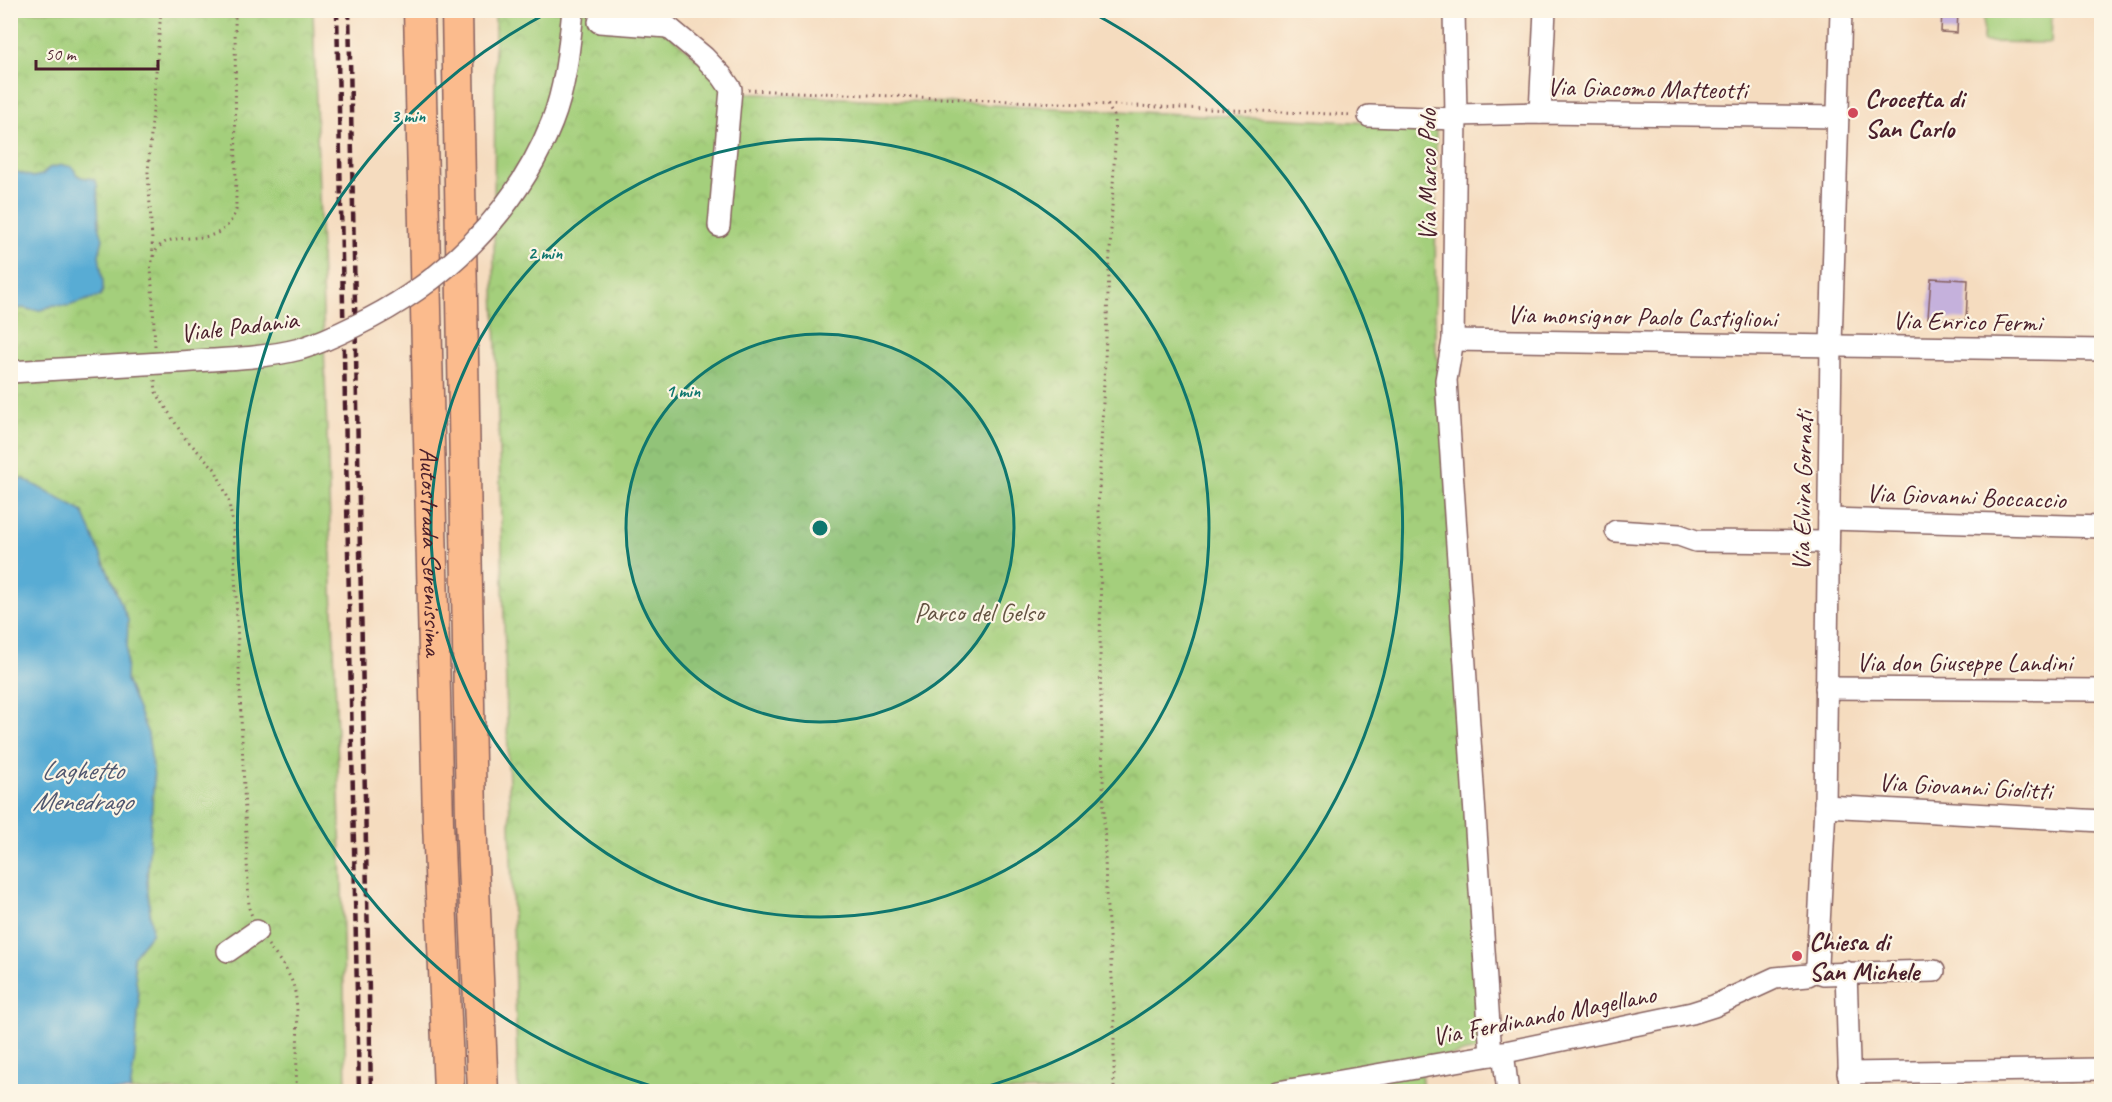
<svg xmlns="http://www.w3.org/2000/svg" width="2112" height="1102" font-family="Caveat,sans-serif">
	<style>
		.green { fill: #a4cf7b; stroke: #777753; stroke-width: 1.5 }
		.park { fill: url(#park-crowns); stroke: #777753; stroke-width: 1.5 }
		.water { fill: #59acd4; stroke: #526680; stroke-width: 1.5 }
		.building { fill: #c5b1dc }
		.lines { fill: none; stroke-linecap: round; stroke-linejoin: round }
		.minor-casing { stroke: #86615f; stroke-width: 24 }
		.highway-casing { stroke: #86615f; stroke-width: 33 }
		.path { stroke: #86615f; stroke-width: 3; stroke-dasharray: 1.5 4.5; stroke-linecap: butt }
		.minor { stroke: #fff; stroke-width: 21 }
		.highway { stroke: #fbbb8d; stroke-width: 30 }
		.rail { stroke: #4a1f2b; stroke-width: 4.5; stroke-dasharray: 9 4.5; stroke-linecap: butt }
		.minor-bridge-casing { stroke: #86615f; stroke-width: 24; stroke-linecap: butt }
		.minor-bridge { stroke: #fff; stroke-width: 21 }
		.ring { fill: none; stroke: #0f766e; stroke-width: 3 }
		.poi-dot { fill: #d1495b; stroke: #fcf5e5; stroke-width: 2 }
		.labels { text-anchor: middle; stroke-width: 4.5; stroke-linejoin: round; paint-order: stroke }
		.street-label { font-size: 26px; fill: #4a1f2b; stroke: #fcf5e5 }
		.poi-label { font-size: 26px; font-weight: bold; fill: #4a1f2b; stroke: #fcf5e5; text-anchor: start }
		.park-label { font-size: 26px; fill: #655443; stroke: #fcf5e5 }
		.water-label { font-size: 27px; font-style: italic; fill: #50576f; stroke: #fcf5e5 }
		.centre { fill: #0f766e; stroke: #fcf5e5; stroke-width: 3 }
		.ring-label { font-size: 18px; text-anchor: middle; font-weight: bold; fill: #0f766e; stroke: #fcf5e5; stroke-width: 4.5; stroke-linejoin: round; paint-order: stroke }
	</style>
	<defs>
		<pattern id="park-crowns" width="20" height="18" patternUnits="userSpaceOnUse" patternTransform="scale(1.5)"><rect width="20" height="18" fill="#a4cf7b"/><path d="M2 6a3 3 0 1 1 6 0M12 15a3 3 0 1 1 6 0" fill="none" stroke="#8fb16a"/></pattern>
	</defs>
	<rect width="100%" height="100%" fill="#fcf5e5"/>
	<filter id="ink" filterUnits="userSpaceOnUse"><feTurbulence type="fractalNoise" baseFrequency=".0167" numOctaves="2"/><feDisplacementMap in="SourceGraphic" scale="12" xChannelSelector="R" yChannelSelector="G"/><feConvolveMatrix kernelMatrix="1 2 1 2 8 2 1 2 1" color-interpolation-filters="sRGB"/></filter>
	<filter id="wash" filterUnits="userSpaceOnUse"><feTurbulence type="fractalNoise" baseFrequency=".008" numOctaves="4" result="noise"/><feDisplacementMap in="SourceGraphic" scale="24" xChannelSelector="R" yChannelSelector="G"/><feGaussianBlur stdDeviation="1.35" result="paint"/><feColorMatrix in="noise" values="0 0 0 0 0 0 0 0 0 0 0 0 0 0 0 0 0 1.4 0 .05"/><feComposite in="paint" operator="in"/></filter>
	<g filter="url(#wash)">
		<rect width="100%" height="100%" fill="#f5dcbf"/>
		<path class="green" d="M1984 11H2052L2051 43 1983 42Z"/>
		<g class="park">
			<path d="M10 11H313L342 887 346 1091H11Z"/>
			<path d="M495 11H664L665 31 736 93 1436 126 1435 346 1441 377 1486 1048 1420 1062 1423 1092 518 1091 494 283Z"/>
		</g>
		<g class="water">
			<path d="M62 165C69 166 74 166 76 174L81 177 94 179 97 184 99 225 103 239 99 255 103 282V291L100 296 68 306 54 305 41 310H31L23 308 11 310V170L33 177 42 175 49 168Z"/>
			<path d="M11 479H24L83 512 128 620 126 680 148 734 154 777 147 881 152 933 133 957 139 1003 135 1056 130 1091H11Z"/>
		</g>
		<g id="blocks">
			<g class="building">
				<path d="M1942 10H1958L1957 33 1941 32Z"/>
				<path d="M1931 278 1968 280 1966 320 1928 318Z"/>
			</g>
		</g>
	</g>
	<g filter="url(#ink)">
		<use href="#blocks" fill-opacity="0" stroke="#86615f" stroke-width="1.5"/>
		<g class="lines">
			<defs>
				<g id="minor">
					<path d="M1454 10 1456 115 1453 340 1446 380 1491 1055"/>
					<path d="M599 22 668 27 704 57 722 76 731 89 719 226"/>
					<path d="M1540 113 1545 10"/>
					<path d="M1456 115 1540 113 1838 117"/>
					<path d="M1369 116 1456 119"/>
					<path d="M1453 340 2102 350"/>
					<path d="M1829 519 2102 527"/>
					<path d="M1616 531 1679 535 1696 541 1828 542"/>
					<path d="M1826 688 2102 690"/>
					<path d="M1825 806 2102 821"/>
					<path d="M228 951 257 931"/>
					<path d="M1815 971 1817 965 1825 806 1831 345 1841 10"/>
					<path d="M1815 971 1824 974 1934 971"/>
					<path d="M1846 972 1850 1092"/>
					<path d="M1503 1052 1508 1092"/>
					<path d="M1848 1073 2102 1069"/>
					<path d="M1278 1092 1491 1055 1692 1013 1714 1006 1775 978 1808 975 1815 971"/>
				</g>
				<g id="highway">
					<path id="s1" d="M419 10 438 822 449 1092"/>
					<path d="M457 10 471 819 483 1092"/>
				</g>
			</defs>
			<use href="#minor" class="minor-casing"/>
			<use href="#highway" class="highway-casing"/>
			<g class="path">
				<path d="M748 90 1353 115"/>
				<path d="M1107 105 1114 116 1115 143 1098 511 1101 527 1100 664 1106 894 1114 1005V1092"/>
				<path d="M153 257 148 172 161 10"/>
				<path d="M155 346 151 267C156 227 189 244 215 234 226 230 232 221 236 210L235 10"/>
				<path d="M155 380 156 392 184 437 215 469 228 498 233 525 249 908 252 916"/>
				<path d="M268 945C277 957 288 970 293 984 301 1009 296 1064 296 1092"/>
			</g>
			<use href="#minor" class="minor"/>
			<use href="#highway" class="highway"/>
			<g class="rail">
				<path d="M337 10 359 1092"/>
				<path d="M349 10 371 1092"/>
			</g>
			<defs>
				<path id="minor-bridge" d="M10 372C66 369 122 365 178 362 219 359 261 359 300 349 319 343 337 335 355 326 443 284 516 213 552 122 566 86 569 48 573 10"/>
			</defs>
			<use href="#minor-bridge" class="minor-bridge-casing"/>
			<use href="#minor-bridge" class="minor-bridge"/>
		</g>
	</g>
	<circle cx="820" cy="528" r="194" fill="#0f766e" fill-opacity=".12"/>
	<g class="ring">
		<circle cx="820" cy="528" r="194"/>
		<circle cx="820" cy="528" r="389"/>
		<path d="M669 1091A583 583 0 0 1 551 11M1089 11A583 583 0 0 1 971 1091"/>
	</g>
	<g class="poi-dot">
		<circle cx="1853" cy="113" r="6"/>
		<circle cx="1797" cy="956" r="6"/>
	</g>
	<g class="labels">
		<g class="street-label">
			<text transform="translate(1647 88) rotate(1)" y="9">Via Giacomo Matteotti</text>
			<text transform="translate(1427 175) rotate(-90)" y="9">Via Marco Polo</text>
			<text transform="translate(1642 316) rotate(1)" y="9">Via monsignor Paolo Castiglioni</text>
			<text transform="translate(1967 321) rotate(1)" y="9">Via Enrico Fermi</text>
			<text transform="translate(239 326) rotate(-7)" y="9">Viale Padania</text>
			<text transform="translate(1802 491) rotate(-89)" y="9">Via Elvira Gornati</text>
			<text transform="translate(1966 496) rotate(2)" y="9">Via Giovanni Boccaccio</text>
			<text dy="9" stroke="none"><textPath href="#s1" startOffset="542">Autostrada Serenissima</textPath></text>
			<text x="1964" y="671">Via don Giuseppe Landini</text>
			<text transform="translate(1965 786) rotate(3)" y="9">Via Giovanni Giolitti</text>
			<text transform="translate(1544 1015) rotate(-11)" y="9">Via Ferdinando Magellano</text>
		</g>
		<g class="poi-label">
			<text x="1865" y="107">Crocetta di<tspan x="1865" dy="30">San Carlo</tspan></text>
			<text x="1809" y="950">Chiesa di<tspan x="1809" dy="30">San Michele</tspan></text>
		</g>
		<g class="park-label">
			<text x="979" y="621">Parco del Gelso</text>
		</g>
		<g class="water-label">
			<text x="82" y="779">Laghetto<tspan x="82" dy="31">Menedrago</tspan></text>
		</g>
	</g>
	<circle cx="820" cy="528" r="9" class="centre"/>
	<g class="ring-label">
		<text x="408" y="122">3 min</text>
		<text x="545" y="259">2 min</text>
		<text x="683" y="397">1 min</text>
	</g>
	<rect width="2112" height="1102" fill="none" stroke="#fcf5e5" stroke-width="36"/>
	<path d="M36 60v9h122v-9" fill="none" stroke="#4a1f2b" stroke-width="3"/>
	<text x="45" y="60" font-size="18" fill="#4a1f2b" stroke="#fcf5e5" stroke-width="4.5" paint-order="stroke">50 m</text>
</svg>
